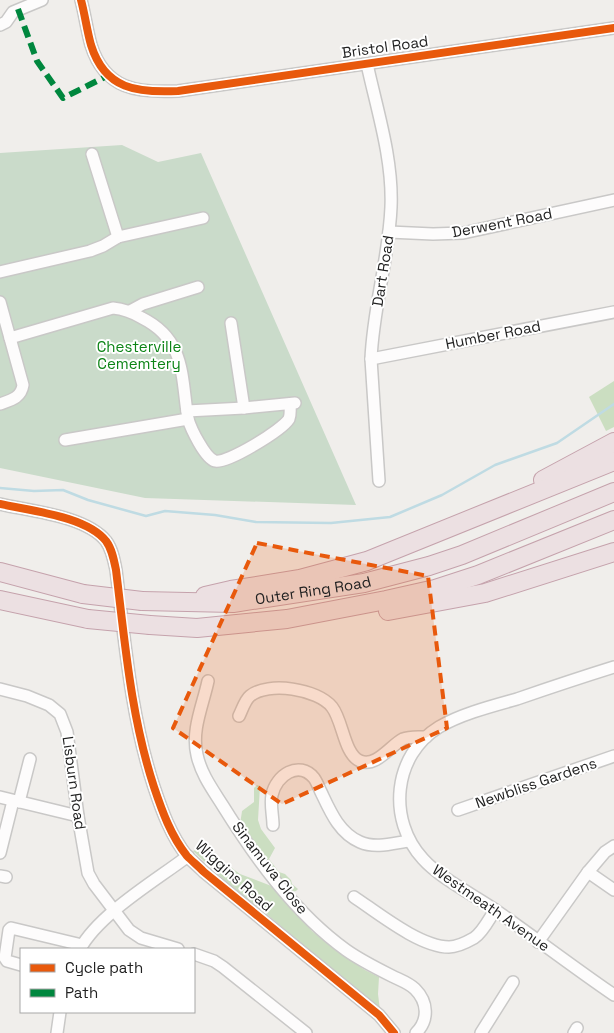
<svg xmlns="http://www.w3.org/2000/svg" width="614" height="1033" font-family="'Space Grotesk',sans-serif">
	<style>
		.forest { fill: #cbdec1 }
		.cemetery { fill: #cadbca }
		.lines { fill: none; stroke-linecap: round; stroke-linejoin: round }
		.stream { stroke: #bfdbe3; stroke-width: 2.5 }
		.minor-casing { stroke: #c9c8c7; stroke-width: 14 }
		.highway-casing { stroke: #c5a2ac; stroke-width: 20 }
		.minor { stroke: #fdfcfc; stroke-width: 11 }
		.highway { stroke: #ece0e2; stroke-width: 18 }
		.highway-bridge-casing { stroke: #c5a2ac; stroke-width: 20; stroke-linecap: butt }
		.highway-bridge { stroke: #ece0e2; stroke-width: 18 }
		.quiet { stroke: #00873e; stroke-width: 6; stroke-dasharray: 12 6; stroke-linecap: butt }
		.cycleway-casing { stroke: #fff; stroke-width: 11 }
		.cycleway { stroke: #e8590c; stroke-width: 8 }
		.marked { fill: #e8590c; fill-opacity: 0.2; stroke: #e8590c; stroke-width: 4; stroke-dasharray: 10 6; stroke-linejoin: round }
		.labels { text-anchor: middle; stroke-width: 4; stroke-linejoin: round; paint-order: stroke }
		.street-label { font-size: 15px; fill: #222; stroke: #fff }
		.park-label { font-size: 15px; fill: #0c8416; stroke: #fff }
	</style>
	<rect width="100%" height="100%" fill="#f0eeeb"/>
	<g class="forest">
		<path d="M614 381V427L606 431 589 397Z"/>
		<path d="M257 785 260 786 258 820 261 829 275 848 269 859 279 872 285 874 291 880 292 884 298 889 296 891 292 892 287 887 251 843 247 832C238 827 241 820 242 811L254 802V788Z"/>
		<path d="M203 847 240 874 274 887 312 931 335 950 365 970 379 977 378 994 380 1010 263 911 234 889 193 851Z"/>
	</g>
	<path class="cemetery" d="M122 145 158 162 201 153 356 505 145 498 0 468V153Z"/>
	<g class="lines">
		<path class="stream" d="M0 488 34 491 63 490 88 500 146 516 165 511 215 515 256 522 331 523 390 517 442 495 495 465 557 443 614 404"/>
		<defs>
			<g id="minor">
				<path d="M81 0C85 15 87 31 91 45 105 90 138 93 178 91L614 28"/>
				<path d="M0 25 6 22 13 12 42 0"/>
				<path d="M367 64C377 110 393 159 391 207 389 258 373 308 371 359L379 481"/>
				<path d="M92 154 118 237"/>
				<path d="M389 232 433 234 463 233 614 200"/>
				<path d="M0 272 90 251 103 246 118 237 203 218"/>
				<path d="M0 302 23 385C21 398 11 400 0 404"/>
				<path d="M130 311 143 304 198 287"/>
				<path d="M231 323 244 408"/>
				<path d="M10 338 113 308C124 309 132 312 142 318 186 340 181 376 188 419L65 440"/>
				<path d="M371 359 614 312"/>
				<path d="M187 411 244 408 295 403"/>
				<path d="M188 419C191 429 205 458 215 461 227 464 282 430 289 419 291 414 290 409 290 404"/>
				<path d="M0 504C31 511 86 516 106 541 112 549 114 560 116 570 125 643 131 717 154 787 162 811 171 836 187 856 192 861 198 866 204 872L379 1015 394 1033"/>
				<path d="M614 667C582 677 549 688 517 699 492 706 461 714 439 727 393 755 387 820 423 859 440 878 472 894 494 909 534 937 573 967 614 995"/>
				<path d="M208 681C203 705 191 730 197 755 201 774 213 790 223 806 256 859 295 913 346 950 360 960 376 968 392 976 400 980 409 983 415 989 428 1002 429 1020 416 1033"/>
				<path d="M0 689 27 696 49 705 60 714 67 732 78 816 88 873 94 884 129 930 141 938 178 949"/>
				<path d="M239 716C242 710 245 700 250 696 268 681 318 689 332 707 343 721 344 754 360 761 376 768 391 745 403 739 410 736 418 737 426 737"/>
				<path d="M0 797 78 816"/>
				<path d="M19 802 30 759"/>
				<path d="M458 810 614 756"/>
				<path d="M273 825C273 816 270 804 272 795 276 775 299 760 314 778 317 782 319 788 321 792 330 811 339 833 360 842 376 849 394 843 409 841"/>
				<path d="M0 853 13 801"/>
				<path d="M588 872 614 890"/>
				<path d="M0 876 6 877"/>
				<path d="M354 897C378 913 420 947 449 947 457 947 467 942 474 938 483 932 489 919 495 910"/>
				<path d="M538 942 588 872 605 852 614 846"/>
				<path d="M80 949C99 914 155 881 188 856"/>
				<path d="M194 954 214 961 223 967 306 1033"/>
				<path d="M21 965 7 961 5 958 9 930 11 928 82 945"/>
				<path d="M57 1033 60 1012"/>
				<path d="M481 1033 513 982"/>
				<path d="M574 1033 577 1028"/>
			</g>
			<g id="highway">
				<path d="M543 480 614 442"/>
				<path d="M0 572 83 594"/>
				<path d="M205 596 231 590 300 579 367 561 614 461"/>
				<path d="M0 600 88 619"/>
				<path id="s1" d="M142 601 233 603 364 583 429 566 462 555 614 492"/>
				<path d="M388 611 485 593 614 552"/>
				<path d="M150 625 197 628 287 619 386 600 435 589 478 575 614 520"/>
			</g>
		</defs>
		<use href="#minor" class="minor-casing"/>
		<use href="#highway" class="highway-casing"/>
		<use href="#minor" class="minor"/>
		<use href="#highway" class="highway"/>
		<defs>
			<g id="highway-bridge">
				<path d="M83 594 142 601"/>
				<path d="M88 619 150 625"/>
			</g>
		</defs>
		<use href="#highway-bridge" class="highway-bridge-casing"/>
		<use href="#highway-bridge" class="highway-bridge"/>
		<path class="quiet" d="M18 9 37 61 63 98 109 75"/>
		<defs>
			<g id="cycleway">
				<path d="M81 0C85 15 87 31 91 45 105 90 138 93 178 91L614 28"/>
				<path d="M0 504C31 511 86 516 106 541 112 549 114 560 116 570 125 643 131 717 154 787 162 811 171 836 187 856 192 861 198 866 204 872L379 1015 394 1033"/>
			</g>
		</defs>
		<use href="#cycleway" class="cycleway-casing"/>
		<use href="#cycleway" class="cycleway"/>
	</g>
	<path class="marked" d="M257 543 428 576 447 728 282 804 173 728Z"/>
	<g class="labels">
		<g class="street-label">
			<text transform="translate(385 47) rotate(-8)" y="5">Bristol Road</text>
			<text transform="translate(502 223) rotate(-11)" y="5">Derwent Road</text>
			<text transform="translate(383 271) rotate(-81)" y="5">Dart Road</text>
			<text transform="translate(493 335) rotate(-11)" y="5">Humber Road</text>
			<text dy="5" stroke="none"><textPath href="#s1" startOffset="172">Outer Ring Road</textPath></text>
			<text transform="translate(74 783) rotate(82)" y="5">Lisburn Road</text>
			<text transform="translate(536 783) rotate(-19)" y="5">Newbliss Gardens</text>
			<text transform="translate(270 868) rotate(52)" y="5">Sinamuva Close</text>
			<text transform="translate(234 876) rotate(42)" y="5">Wiggins Road</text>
			<text transform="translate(491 908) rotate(35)" y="5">Westmeath Avenue</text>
		</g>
		<g class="park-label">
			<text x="139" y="352">Chesterville<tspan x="139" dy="17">Cememtery</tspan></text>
		</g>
	</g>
	<rect x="20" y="948" width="175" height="65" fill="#ffffff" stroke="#a7a7a7"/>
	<rect x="30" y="964" width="25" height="8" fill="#e8590c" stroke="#a7a7a7"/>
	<text x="65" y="973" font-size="15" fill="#222222">Cycle path</text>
	<rect x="30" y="989" width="25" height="8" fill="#00873e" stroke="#a7a7a7"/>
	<text x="65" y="998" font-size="15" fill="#222222">Path</text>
</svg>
